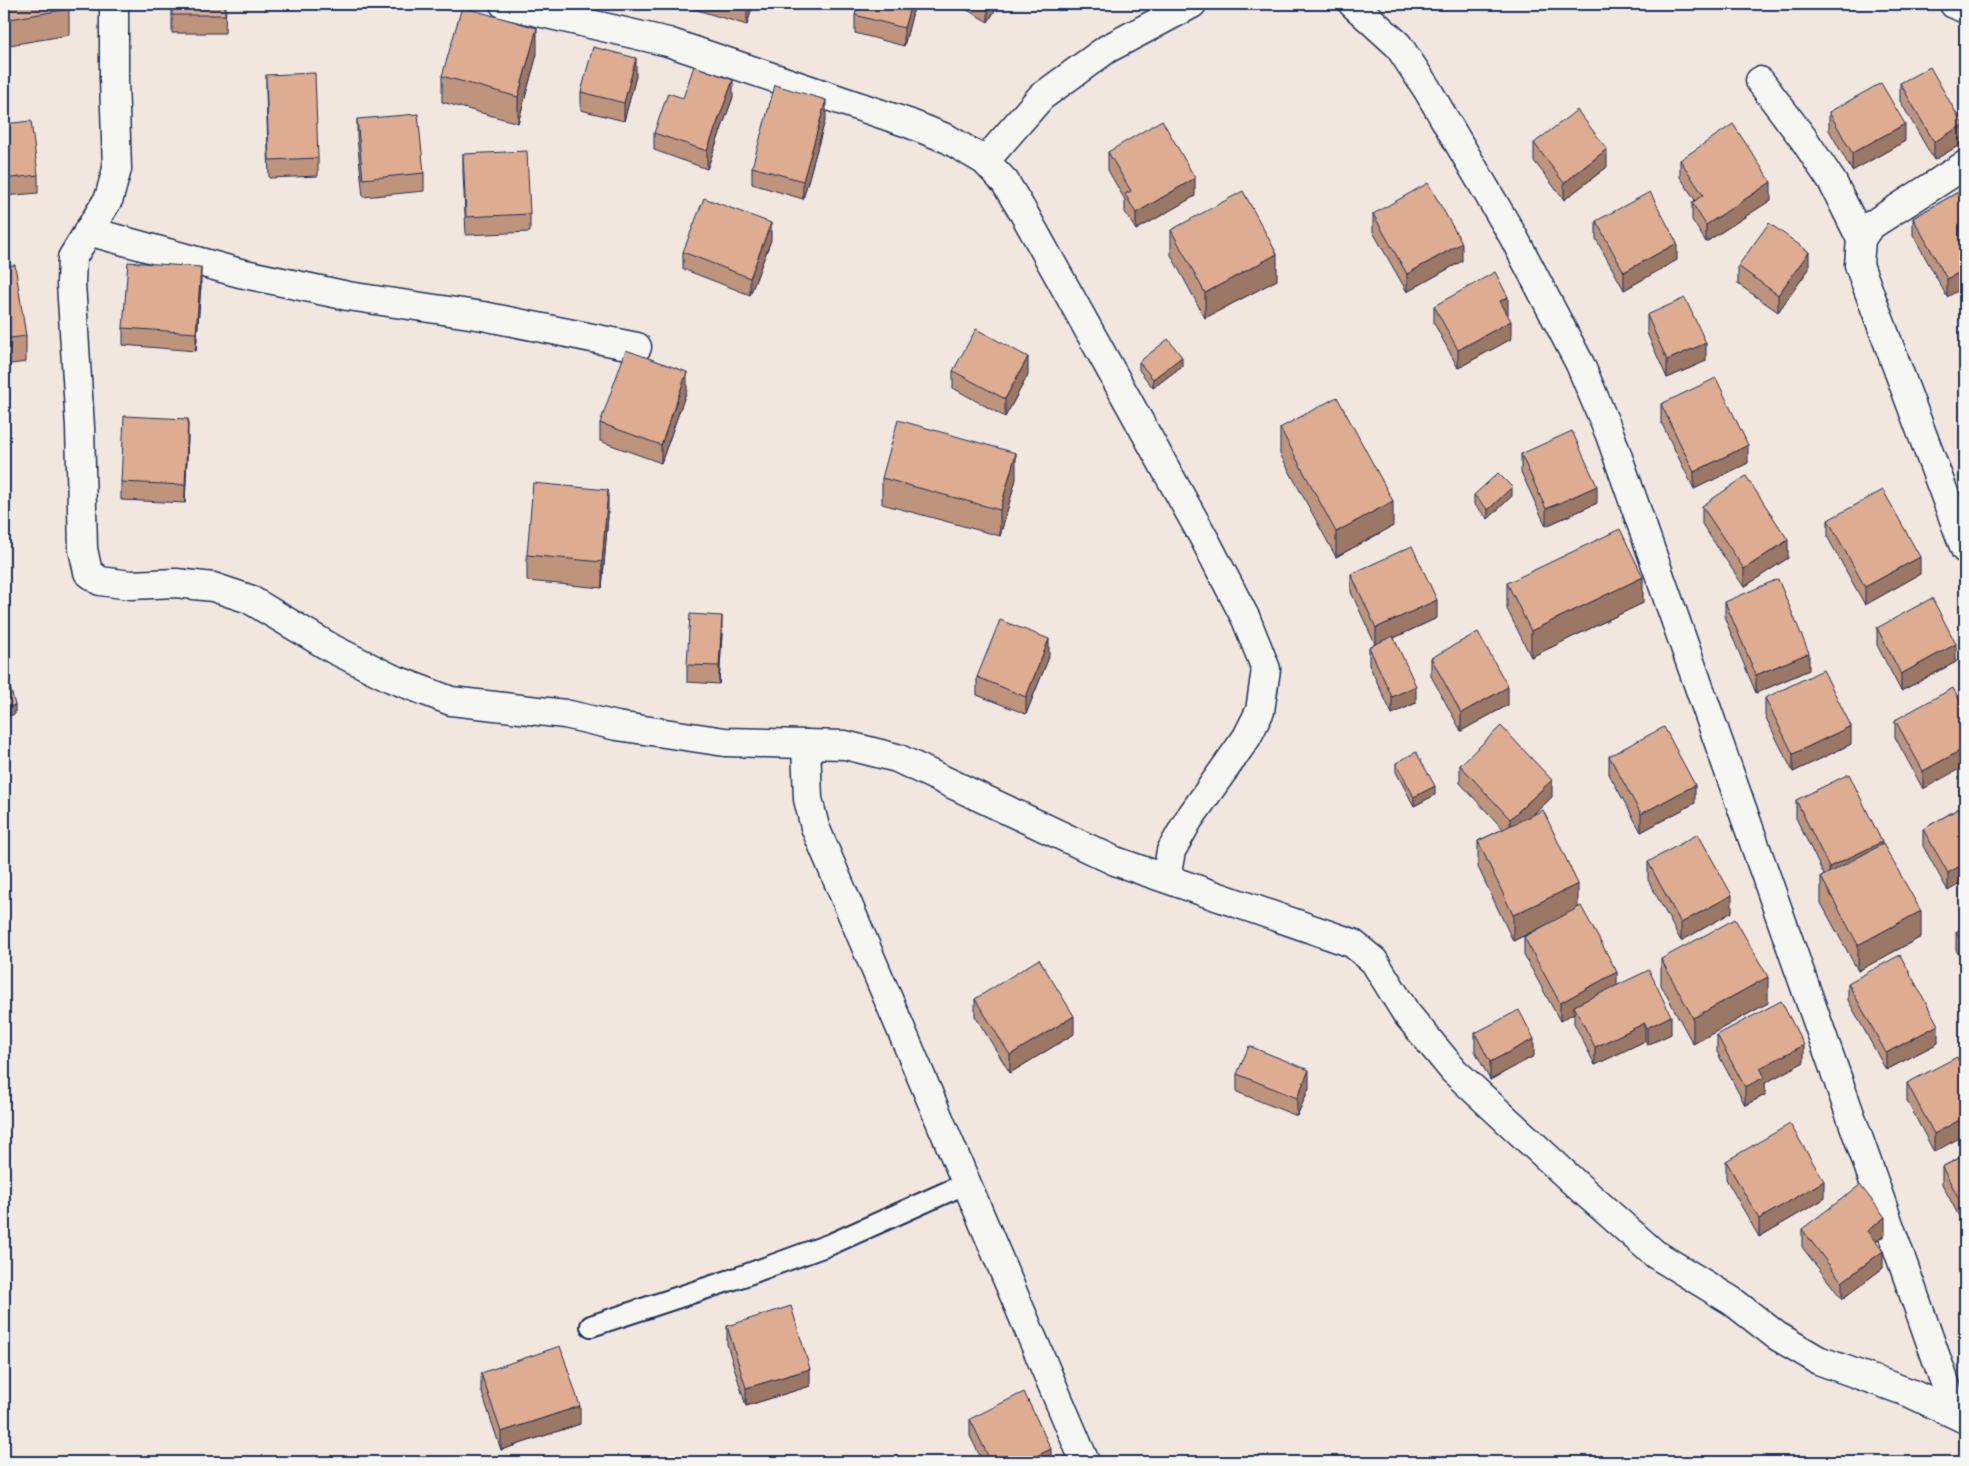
<svg xmlns="http://www.w3.org/2000/svg" width="1969" height="1466" font-family="Delius,sans-serif">
	<style>
		.lines { fill: none; stroke-linecap: round; stroke-linejoin: round }
		.service-casing { stroke: #1b2f5e; stroke-width: 24 }
		.minor-casing { stroke: #1b2f5e; stroke-width: 31 }
		.service { stroke: #f6f6f2; stroke-width: 20 }
		.minor { stroke: #f6f6f2; stroke-width: 28 }
		.wall { fill: #bf947c; stroke: #1b2f5e }
		.shaded-wall { fill: #9b7865; stroke: #1b2f5e }
		.building { fill: #deac90; stroke: #1b2f5e }
	</style>
	<rect width="100%" height="100%" fill="#f1e7de"/>
	<filter id="ink" filterUnits="userSpaceOnUse"><feTurbulence type="fractalNoise" baseFrequency=".02" numOctaves="2"/><feDisplacementMap in="SourceGraphic" scale="10" xChannelSelector="R" yChannelSelector="G"/><feConvolveMatrix kernelMatrix="1 2 1 2 8 2 1 2 1" color-interpolation-filters="sRGB"/></filter>
	<g filter="url(#ink)">
		<g class="lines">
			<defs>
				<path id="service" d="M591 1326 740 1277 831 1244 967 1183"/>
				<g id="minor">
					<path d="M114 4V79L117 169 109 198 72 258 71 283 80 427 83 549 88 572 100 581 131 585 176 583 213 587 249 599 333 649 391 678 451 701 565 714 617 726 725 742 845 745 897 758 1115 861 1352 943 1374 961 1406 1013 1454 1071 1578 1186 1655 1254 1732 1301 1777 1336 1818 1360 1910 1393 1965 1419"/>
					<path d="M504 4 668 42 908 123 948 139 985 161 1005 182 1026 217 1205 540 1246 619 1266 669 1260 711 1247 737 1189 819 1171 851 1166 878"/>
					<path d="M1353 4 1398 45 1427 89 1513 236 1580 364 1610 435 1956 1414"/>
					<path d="M1954 4 1965 9"/>
					<path d="M1760 81 1803 138 1833 183 1861 239"/>
					<path d="M985 161 1041 97 1107 49 1192 4"/>
					<path d="M1965 165 1870 226 1861 239 1859 265 1965 549"/>
					<path d="M88 231 240 273 348 296 483 316 637 347"/>
					<path d="M806 744 808 799 815 827 1085 1462"/>
				</g>
			</defs>
			<use href="#service" class="service-casing"/>
			<use href="#minor" class="minor-casing"/>
			<use href="#service" class="service"/>
			<use href="#minor" class="minor"/>
		</g>
		<g class="wall">
			<path d="M4 4 69 9V35L4 46Z"/>
			<path d="M172 4H226L225 33H172Z"/>
			<path d="M690 4H753L747 25 690 8Z"/>
			<path d="M915 4 904 46 855 33V15Z"/>
			<path d="M957 4H999L988 22Z"/>
			<path d="M537 54 518 123 442 102V76Z"/>
			<path d="M266 75 318 158V176L269 178 266 93Z"/>
			<path d="M636 76 624 121 581 110V92Z"/>
			<path d="M1900 83 1963 143 1934 160 1900 101Z"/>
			<path d="M733 97 707 169 654 150V133L683 98Z"/>
			<path d="M1829 112 1905 141 1852 171 1829 130Z"/>
			<path d="M826 117 803 199 752 184V167Z"/>
			<path d="M357 119 424 173V191L363 197 357 137Z"/>
			<path d="M4 124 38 175V193L4 196Z"/>
			<path d="M1534 143 1607 167 1564 200 1534 161Z"/>
			<path d="M1108 152 1195 196 1136 230 1125 212V200L1108 170Z"/>
			<path d="M463 154 530 214V232L466 235 463 172Z"/>
			<path d="M1680 160 1771 200 1706 242 1692 220V203L1695 200 1680 177Z"/>
			<path d="M1965 188 1947 297 1913 235V218Z"/>
			<path d="M1373 214 1462 261 1407 292 1373 232Z"/>
			<path d="M1596 221 1677 260 1624 290 1596 239Z"/>
			<path d="M1171 230 1277 280 1205 318 1171 255Z"/>
			<path d="M771 240 750 295 683 269V252Z"/>
			<path d="M4 266 26 336V362L4 365Z"/>
			<path d="M1738 266 1809 269 1778 312 1738 284Z"/>
			<path d="M201 285 196 351 123 345V328Z"/>
			<path d="M1434 306 1508 315H1507L1511 339 1458 368 1434 323Z"/>
			<path d="M1647 315 1706 361 1667 378 1647 333Z"/>
			<path d="M1139 362 1182 366 1153 388 1139 370Z"/>
			<path d="M953 371 1028 375 1005 417 953 388Z"/>
			<path d="M687 390 661 463 600 441V423Z"/>
			<path d="M1661 404 1748 463 1694 489 1661 422Z"/>
			<path d="M1280 428 1393 526 1336 557 1280 454Z"/>
			<path d="M188 436 185 503 121 500V482Z"/>
			<path d="M1521 454 1597 503 1546 526 1521 472Z"/>
			<path d="M882 478 1016 479 1000 536 882 504Z"/>
			<path d="M1474 495 1512 496 1488 519 1474 504Z"/>
			<path d="M1702 506 1788 558 1744 587 1702 524Z"/>
			<path d="M608 516 602 588 527 581V555Z"/>
			<path d="M1828 520 1920 574 1865 605 1828 538Z"/>
			<path d="M1351 574 1437 618 1394 638 1416 703 1392 714 1369 665V647L1375 644 1351 592Z"/>
			<path d="M1507 583 1643 603 1531 657 1507 609Z"/>
			<path d="M1725 602 1809 670 1756 693 1725 619Z"/>
			<path d="M1877 628 1956 662 1901 691 1877 645Z"/>
			<path d="M722 634 719 684 687 682V665Z"/>
			<path d="M1049 657 1026 714 977 695V677Z"/>
			<path d="M1431 658 1508 705 1461 731 1431 676Z"/>
			<path d="M1765 698 1851 744 1793 772 1765 716Z"/>
			<path d="M1965 710 1923 789 1895 737V720Z"/>
			<path d="M1609 756 1695 803 1641 832 1609 774Z"/>
			<path d="M1396 763 1435 795 1414 806 1396 772Z"/>
			<path d="M1460 765 1552 797 1534 814 1578 908 1617 985 1671 1034 1647 1045 1645 1041 1595 1065 1574 1023V1013L1560 1021 1524 955V937L1553 922 1513 941 1478 867V841L1503 829 1460 783Z"/>
			<path d="M1796 800 1882 844 1921 937 1858 971 1821 903V877L1824 875 1796 818Z"/>
			<path d="M1965 805 1948 891 1923 846V829Z"/>
			<path d="M1648 862 1732 912 1681 941 1648 880Z"/>
			<path d="M1965 926V965L1956 950V932Z"/>
			<path d="M1661 959 1768 1003 1693 1044 1661 985Z"/>
			<path d="M1848 983 1938 1043 1886 1070 1848 1000Z"/>
			<path d="M975 999 1074 1034 1010 1073 975 1016Z"/>
			<path d="M1475 1033 1534 1056 1490 1080 1475 1051Z"/>
			<path d="M1717 1035 1804 1062 1765 1083V1095L1745 1105 1717 1052Z"/>
			<path d="M1965 1072 1934 1152 1907 1101V1083Z"/>
			<path d="M1237 1074 1309 1088 1297 1116 1237 1092Z"/>
			<path d="M1965 1155V1228L1942 1184V1167Z"/>
			<path d="M1726 1161 1824 1199 1759 1237 1726 1179Z"/>
			<path d="M1802 1229 1885 1235 1876 1242 1883 1268 1842 1299 1802 1247Z"/>
			<path d="M727 1326 810 1386 746 1406 727 1344Z"/>
			<path d="M481 1373 580 1424 501 1450 481 1390Z"/>
			<path d="M970 1419 1051 1462H983L970 1436Z"/>
		</g>
		<g class="shaded-wall">
			<path d="M748 4H753L747 25V8Z"/>
			<path d="M911 4H915L904 46V28Z"/>
			<path d="M988 4H999L988 22Z"/>
			<path d="M537 28V54L518 123V97Z"/>
			<path d="M636 58V76L624 121V103Z"/>
			<path d="M733 80V97L707 169V151Z"/>
			<path d="M826 100V117L803 199V181Z"/>
			<path d="M1905 124V141L1852 171V153Z"/>
			<path d="M1963 125V143L1934 160V142Z"/>
			<path d="M1607 149V167L1564 200V183Z"/>
			<path d="M1195 178V196L1136 230V213Z"/>
			<path d="M1771 182V200L1706 242V225Z"/>
			<path d="M771 223V240L750 295V278Z"/>
			<path d="M1462 243V261L1407 292V274Z"/>
			<path d="M1677 243V260L1624 290V272Z"/>
			<path d="M1809 252V269L1778 312V295Z"/>
			<path d="M1277 254V280L1205 318V293Z"/>
			<path d="M201 267V285L196 351V333Z"/>
			<path d="M1965 269V287L1947 297V279Z"/>
			<path d="M1508 297V315L1500 319V301Z"/>
			<path d="M1511 321V339L1458 368V350Z"/>
			<path d="M1706 343V361L1667 378V360Z"/>
			<path d="M1028 357V375L1005 417V399Z"/>
			<path d="M1182 357V366L1153 388V379Z"/>
			<path d="M687 372V390L661 463V445Z"/>
			<path d="M188 419V436L185 503V485Z"/>
			<path d="M1748 445V463L1694 489V472Z"/>
			<path d="M1016 453V479L1000 536V510Z"/>
			<path d="M1597 486V503L1546 526V509Z"/>
			<path d="M1512 487V496L1488 519V510Z"/>
			<path d="M608 490V516L602 588V562Z"/>
			<path d="M1393 501V526L1336 557V532Z"/>
			<path d="M1788 540V558L1744 587V569Z"/>
			<path d="M1920 557V574L1865 605V587Z"/>
			<path d="M1643 577V603L1531 657V631Z"/>
			<path d="M1437 600V618L1376 646V628Z"/>
			<path d="M722 616V634L719 684V666Z"/>
			<path d="M1049 639V657L1026 714V697Z"/>
			<path d="M1956 644V662L1901 691V674Z"/>
			<path d="M1809 653V670L1756 693V675Z"/>
			<path d="M1416 686V703L1392 714V697Z"/>
			<path d="M1508 687V705L1461 731V713Z"/>
			<path d="M15 705V714L4 718V709Z"/>
			<path d="M1851 726V744L1793 772V754Z"/>
			<path d="M1965 748V766L1923 789V771Z"/>
			<path d="M1552 780V797L1510 836V819Z"/>
			<path d="M1695 785V803L1641 832V814Z"/>
			<path d="M1435 786V795L1414 806V797Z"/>
			<path d="M1882 842V859L1829 885V867Z"/>
			<path d="M1965 863V881L1948 891V873Z"/>
			<path d="M1578 884V910L1513 941V915Z"/>
			<path d="M1732 895V912L1681 941V923Z"/>
			<path d="M1921 911V937L1858 971V945Z"/>
			<path d="M1617 972V990L1574 1006V1013L1560 1021V1003Z"/>
			<path d="M1768 977V1003L1693 1044V1018Z"/>
			<path d="M1074 1016V1034L1010 1073V1055Z"/>
			<path d="M1671 1016V1034L1647 1045V1028Z"/>
			<path d="M1645 1023V1041L1595 1065V1047Z"/>
			<path d="M1938 1025V1043L1886 1070V1053Z"/>
			<path d="M1534 1039V1056L1490 1080V1062Z"/>
			<path d="M1804 1045V1062L1765 1083V1095L1745 1105V1087L1760 1068Z"/>
			<path d="M1309 1070V1088L1297 1116V1098Z"/>
			<path d="M1965 1117V1135L1934 1152V1134Z"/>
			<path d="M1824 1181V1199L1759 1237V1219Z"/>
			<path d="M1885 1217V1235L1867 1248V1231Z"/>
			<path d="M1883 1251V1268L1842 1299V1282Z"/>
			<path d="M810 1369V1386L746 1406V1388Z"/>
			<path d="M580 1406V1424L501 1450V1432Z"/>
			<path d="M1051 1449V1462H1023Z"/>
		</g>
		<g class="building">
			<path d="M4 4H68L69 9 4 20Z"/>
			<rect x="172" y="4" width="53" height="11"/>
			<path d="M735 4H748L747 8Z"/>
			<path d="M858 4H911L904 28 855 15Z"/>
			<path d="M462 7 537 28 518 97 442 76Z"/>
			<path d="M593 47 636 58 624 103 581 92Z"/>
			<path d="M694 66 733 80 707 151 654 133 668 93 683 98Z"/>
			<path d="M1930 67 1963 125 1934 142 1900 83Z"/>
			<path d="M315 73 318 158 269 160 266 75Z"/>
			<path d="M1881 83 1905 124 1852 153 1829 112Z"/>
			<path d="M775 85 826 100 803 181 752 167Z"/>
			<path d="M1577 110 1607 149 1564 183 1534 143Z"/>
			<path d="M418 114 424 173 363 179 357 119Z"/>
			<path d="M1162 120 1195 178 1136 213 1125 194 1131 191 1108 152Z"/>
			<path d="M31 121 38 175 4 179V124Z"/>
			<path d="M1733 124 1771 182 1706 225 1692 203 1703 195 1680 160Z"/>
			<path d="M527 151 530 214 466 217 463 154Z"/>
			<path d="M1428 183 1462 243 1407 274 1373 214Z"/>
			<path d="M1965 188V269L1947 279 1913 218Z"/>
			<path d="M1243 191 1277 254 1205 293 1171 230Z"/>
			<path d="M1650 192 1677 243 1624 272 1596 221Z"/>
			<path d="M704 198 771 223 750 278 683 252Z"/>
			<path d="M1769 223 1809 252 1778 295 1738 266Z"/>
			<path d="M128 262 201 267 196 333 123 328Z"/>
			<path d="M15 265 26 336 4 339V266Z"/>
			<path d="M1495 272 1508 297 1500 301 1511 321 1458 350 1434 306Z"/>
			<path d="M1685 298 1706 343 1667 360 1647 315Z"/>
			<path d="M976 329 1028 357 1005 399 953 371Z"/>
			<path d="M1168 339 1182 357 1153 379 1139 362Z"/>
			<path d="M626 350 687 372 661 445 600 423Z"/>
			<path d="M1716 378 1748 445 1694 472 1661 404Z"/>
			<path d="M1337 397 1393 501 1336 532 1280 428Z"/>
			<path d="M124 416 188 419 185 485 121 482Z"/>
			<path d="M898 420 1016 453 1000 510 882 478Z"/>
			<path d="M1572 431 1597 486 1546 509 1521 454Z"/>
			<path d="M1498 473 1512 487 1488 510 1474 495Z"/>
			<path d="M1746 476 1788 540 1744 569 1702 506Z"/>
			<path d="M533 483 608 490 602 562 527 555Z"/>
			<path d="M1883 490 1920 557 1865 587 1828 520Z"/>
			<path d="M1620 529 1643 577 1531 631 1507 583Z"/>
			<path d="M1412 546 1437 600 1376 628 1351 574Z"/>
			<path d="M1778 579 1809 653 1756 675 1725 602Z"/>
			<path d="M1932 598 1956 644 1901 674 1877 628Z"/>
			<path d="M690 614 722 616 719 666 687 665Z"/>
			<path d="M1000 620 1049 639 1026 697 977 677Z"/>
			<path d="M1478 632 1508 687 1461 713 1431 658Z"/>
			<path d="M1393 636 1416 686 1392 697 1369 647Z"/>
			<path d="M5 669 15 705 4 709V670Z"/>
			<path d="M1823 670 1851 726 1793 754 1765 698Z"/>
			<path d="M1953 688 1965 710V748L1923 771 1895 720Z"/>
			<path d="M1501 726 1552 780 1510 819 1460 765Z"/>
			<path d="M1664 727 1695 785 1641 814 1609 756Z"/>
			<path d="M1416 752 1435 786 1414 797 1396 763Z"/>
			<path d="M1849 774 1882 842 1829 867 1796 800Z"/>
			<path d="M1965 805V863L1948 873 1923 829Z"/>
			<path d="M1543 810 1578 884 1513 915 1478 841Z"/>
			<path d="M1698 834 1732 895 1681 923 1648 862Z"/>
			<path d="M1883 844 1921 911 1858 945 1821 877Z"/>
			<path d="M1581 906 1617 972 1560 1003 1524 937Z"/>
			<path d="M1735 919 1768 977 1693 1018 1661 959Z"/>
			<path d="M1965 926V947L1956 932Z"/>
			<path d="M1900 955 1938 1025 1886 1053 1848 983Z"/>
			<path d="M1039 959 1074 1016 1010 1055 975 999Z"/>
			<path d="M1649 970 1671 1016 1647 1028 1645 1023 1595 1047 1574 1006Z"/>
			<path d="M1781 1001 1804 1045 1760 1068 1765 1077 1745 1087 1717 1035Z"/>
			<path d="M1519 1010 1534 1039 1490 1062 1475 1033Z"/>
			<path d="M1249 1046 1309 1070 1297 1098 1237 1074Z"/>
			<path d="M1957 1057 1965 1072V1117L1934 1134 1907 1083Z"/>
			<path d="M1790 1124 1824 1181 1759 1219 1726 1161Z"/>
			<path d="M1965 1155V1210L1942 1167Z"/>
			<path d="M1860 1185 1885 1217 1867 1231 1883 1251 1842 1282 1802 1229Z"/>
			<path d="M791 1306 810 1369 746 1388 727 1326Z"/>
			<path d="M560 1346 580 1406 501 1432 481 1373Z"/>
			<path d="M1024 1392 1051 1449 1023 1462H991L970 1419Z"/>
		</g>
	</g>
	<rect width="1969" height="1466" fill="none" stroke="#f6f6f2" stroke-width="20"/>
	<rect x="10" y="10" width="1949" height="1446" fill="none" stroke="#1b2f5e" stroke-width="2" filter="url(#ink)"/>
</svg>
